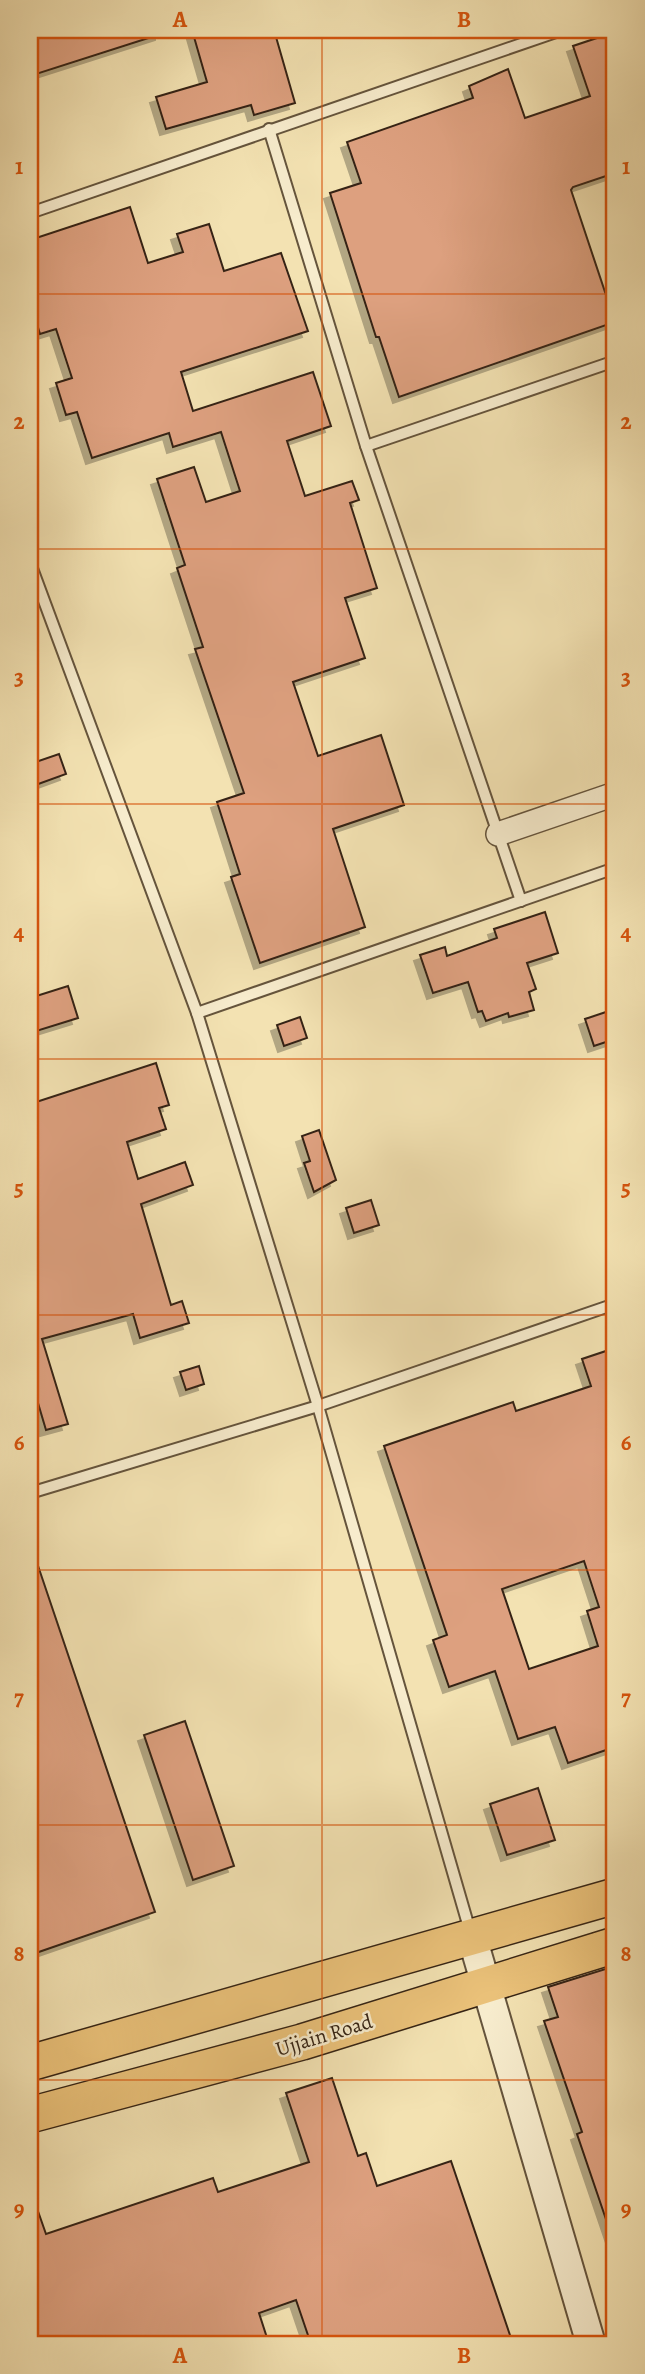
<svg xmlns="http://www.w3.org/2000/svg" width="645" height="2374" font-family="Alegreya,serif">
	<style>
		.building { fill: #dda07f; stroke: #362414; stroke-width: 2; fill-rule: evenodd; filter: url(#shadow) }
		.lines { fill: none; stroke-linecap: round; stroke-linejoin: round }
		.service-casing { stroke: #65543c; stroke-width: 14 }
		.minor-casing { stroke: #65543c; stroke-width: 26 }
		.tertiary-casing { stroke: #65543c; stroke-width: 32 }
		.primary-casing { stroke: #362414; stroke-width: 38 }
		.service { stroke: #f7eccd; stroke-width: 10 }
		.minor { stroke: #f7eccd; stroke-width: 23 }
		.tertiary { stroke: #f7eccd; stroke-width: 28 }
		.primary { stroke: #eac179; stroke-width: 35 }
		.grid { fill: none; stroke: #d6540d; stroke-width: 2; stroke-opacity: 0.55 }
		.labels { text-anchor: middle; stroke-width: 5; stroke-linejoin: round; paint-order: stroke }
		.street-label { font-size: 21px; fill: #362414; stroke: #f7eccd }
		.neatline { fill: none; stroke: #d6540d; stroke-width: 2.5 }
		.grid-label { font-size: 23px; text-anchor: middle; font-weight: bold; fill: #d6540d }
	</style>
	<defs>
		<filter id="shadow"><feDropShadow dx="-6" dy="6" stdDeviation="0" flood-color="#0004"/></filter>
	</defs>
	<rect width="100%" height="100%" fill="#f3e2b2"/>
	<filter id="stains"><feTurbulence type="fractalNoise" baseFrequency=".00286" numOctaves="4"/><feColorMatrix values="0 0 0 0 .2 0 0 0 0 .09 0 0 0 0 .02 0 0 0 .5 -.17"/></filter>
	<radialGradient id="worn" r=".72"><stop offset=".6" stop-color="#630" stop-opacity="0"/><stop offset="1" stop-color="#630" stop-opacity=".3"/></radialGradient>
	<g class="building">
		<path d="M55 30H161V34L30 76V38Z"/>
		<path d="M192 30H274L295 103 254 115 251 105 166 129 156 97 207 82Z"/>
		<path d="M615 32V173L573 187 571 190 615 322 399 397 379 337H376L330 193 361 183 347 142 473 98 469 86 508 69 525 118 590 96 573 46Z"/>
		<path d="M130 207 148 263 183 252 177 234 209 224 224 271 281 253 308 331 181 372 193 411 313 372 331 426 287 441 305 496 352 481 359 500 350 503 377 588 345 598 365 658 293 682 318 756 381 735 404 805 333 829 365 927 260 963 231 877 240 874 217 802 244 793 195 649 203 647 177 568 185 565 157 479 194 467 206 502 240 491 221 432 173 447 169 433 92 458 77 412 66 415 56 383 72 378 56 329 40 334 30 301V240Z"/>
		<path d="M59 754 66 774 30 787V764Z"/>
		<path d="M545 912 558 953 527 963 536 989 529 992 534 1010 509 1017 508 1013 486 1021 482 1011 478 1012 468 982 433 993 420 955 445 947 447 956 497 938 494 929Z"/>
		<path d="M68 986 78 1018 30 1033V998Z"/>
		<path d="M615 1009V1039L594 1046 585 1019Z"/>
		<path d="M300 1017 307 1038 284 1046 277 1025Z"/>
		<path d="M156 1063 169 1105 159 1108 166 1129 127 1142 138 1179 185 1162 193 1185 141 1204 171 1305 182 1301 189 1323 140 1338 133 1314 42 1339 68 1424 46 1430 30 1376V1104Z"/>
		<path d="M319 1130 336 1180 314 1192 304 1163 310 1161 302 1136Z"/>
		<path d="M371 1200 379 1225 354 1233 346 1208Z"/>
		<path d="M615 1348V1747L568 1763 555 1727 518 1739 495 1671 449 1687 433 1640 447 1635 384 1446 513 1402 516 1411 591 1386 582 1359ZM584 1561 599 1607 587 1611 598 1646 529 1669 502 1589Z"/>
		<path d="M199 1366 204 1384 186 1390 180 1372Z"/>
		<path d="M30 1551H33L155 1912 30 1955Z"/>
		<path d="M185 1721 234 1866 193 1880 144 1735Z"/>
		<path d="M538 1788 555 1840 507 1855 490 1804Z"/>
		<path d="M615 1966V2236L612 2237 577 2134 582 2132 544 2021 558 2017 548 1987Z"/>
		<path d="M332 2078 358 2156 366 2153 377 2186 451 2161 513 2344H311L296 2300 259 2313 269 2344H36L30 2326V2198L33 2197 46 2234 213 2178 218 2192 309 2162 286 2093Z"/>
	</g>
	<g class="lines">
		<defs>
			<g id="service">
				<path d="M269 129 366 446 521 901"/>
				<path d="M30 213 562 30"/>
				<path d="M366 446 615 361"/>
				<path d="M30 563 197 1013 318 1406 470 1931"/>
				<path d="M197 1013 615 868"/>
				<path d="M30 1493 318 1406 615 1304"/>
			</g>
			<path id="minor" d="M498 834 615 794"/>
			<path id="tertiary" d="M472 1937 591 2344"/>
			<g id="primary">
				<path d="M30 2063 615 1896"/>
				<path d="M30 2115 302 2042 615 1945"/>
			</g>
		</defs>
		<use href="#service" class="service-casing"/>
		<use href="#minor" class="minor-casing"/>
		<use href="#tertiary" class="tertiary-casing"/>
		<use href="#primary" class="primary-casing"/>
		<use href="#service" class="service"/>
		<use href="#minor" class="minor"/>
		<use href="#tertiary" class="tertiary"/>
		<use href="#primary" class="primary"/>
	</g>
	<path class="grid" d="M322 30V2344M30 294H615M30 549H615M30 804H615M30 1059H615M30 1315H615M30 1570H615M30 1825H615M30 2080H615"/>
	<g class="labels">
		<g class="street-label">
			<text transform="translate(324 2035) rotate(-17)" y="7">Ujjain Road</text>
		</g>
	</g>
	<rect width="645" height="2374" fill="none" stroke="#f3e2b2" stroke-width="77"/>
	<rect x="38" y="38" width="568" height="2298" class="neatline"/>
	<g class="grid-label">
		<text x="180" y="27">A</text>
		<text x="464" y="27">B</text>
		<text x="19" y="174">1</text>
		<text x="626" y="174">1</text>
		<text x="19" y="429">2</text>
		<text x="626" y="429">2</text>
		<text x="19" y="685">3</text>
		<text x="626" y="685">3</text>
		<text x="19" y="940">4</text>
		<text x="626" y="940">4</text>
		<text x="19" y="1195">5</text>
		<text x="626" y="1195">5</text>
		<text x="19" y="1450">6</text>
		<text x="626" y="1450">6</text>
		<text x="19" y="1705">7</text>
		<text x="626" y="1705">7</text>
		<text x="19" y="1961">8</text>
		<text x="626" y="1961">8</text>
		<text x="19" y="2216">9</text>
		<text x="626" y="2216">9</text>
		<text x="180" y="2363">A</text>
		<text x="464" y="2363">B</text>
	</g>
	<rect width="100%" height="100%" filter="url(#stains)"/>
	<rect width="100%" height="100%" fill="url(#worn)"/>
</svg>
